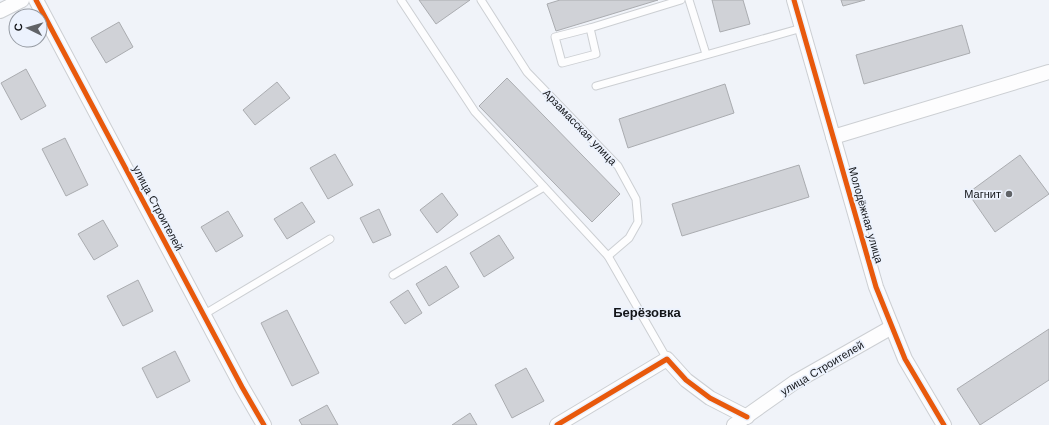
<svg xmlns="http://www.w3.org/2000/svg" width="1049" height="425" font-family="'Work Sans',sans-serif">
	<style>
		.building { fill: #d0d2d7; stroke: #aaacb0 }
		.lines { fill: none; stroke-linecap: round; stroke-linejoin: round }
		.service-casing { stroke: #cccfd3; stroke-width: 9 }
		.minor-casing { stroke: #cccfd3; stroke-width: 16 }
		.service { stroke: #fdfdfe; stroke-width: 7 }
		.minor { stroke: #fdfdfe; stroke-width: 14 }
		.cycleway-casing { stroke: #ecf2fd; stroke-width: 8 }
		.cycleway { stroke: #e8590c; stroke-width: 5 }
		.poi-dot { fill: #606367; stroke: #ecf2fd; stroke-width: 1.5 }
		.labels { text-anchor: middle; stroke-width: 3.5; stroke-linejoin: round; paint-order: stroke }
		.street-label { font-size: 11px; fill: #131519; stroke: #ecf2fd }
		.poi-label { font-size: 11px; fill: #131519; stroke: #ecf2fd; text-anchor: end }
		.quarter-label { font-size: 13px; font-weight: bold; fill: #131519; stroke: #ecf2fd }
	</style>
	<rect width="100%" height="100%" fill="#f0f3f9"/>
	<g class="building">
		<path d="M419 0H470L436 24Z"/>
		<path d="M560 0H658L556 31 547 4Z"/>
		<path d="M712 0H743L750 24 720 32Z"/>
		<path d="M841 0H865L843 6Z"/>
		<path d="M119 22 133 47 106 63 91 38Z"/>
		<path d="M962 25 970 53 864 84 856 55Z"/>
		<path d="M26 69 46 106 21 120 1 83Z"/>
		<path d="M507 78 620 194 592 222 479 106Z"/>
		<path d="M277 82 290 98 255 125 243 110Z"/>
		<path d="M725 84 734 113 628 148 619 119Z"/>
		<path d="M65 138 88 185 66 196 42 149Z"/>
		<path d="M335 154 353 185 328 199 310 168Z"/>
		<path d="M1020 155 1049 194 995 232 968 193Z"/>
		<path d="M799 165 809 197 682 236 672 204Z"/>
		<path d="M442 193 458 215 437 233 420 210Z"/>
		<path d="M302 202 315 222 287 239 274 219Z"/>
		<path d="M379 209 391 235 373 243 360 218Z"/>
		<path d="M228 211 243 236 216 252 201 227Z"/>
		<path d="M103 220 118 246 94 260 78 234Z"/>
		<path d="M499 235 514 258 484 277 470 253Z"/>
		<path d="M446 266 459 287 429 306 416 284Z"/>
		<path d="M138 280 153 311 123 326 107 296Z"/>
		<path d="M408 290 422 313 405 324 390 302Z"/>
		<path d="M287 310 319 373 292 386 261 323Z"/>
		<path d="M1049 329V380L980 425 957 389Z"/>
		<path d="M175 351 190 381 157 398 142 368Z"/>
		<path d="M526 368 544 401 512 418 495 385Z"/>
		<path d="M327 405 338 425H302L299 420Z"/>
		<path d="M470 413 477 425H452Z"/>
	</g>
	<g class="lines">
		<defs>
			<g id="service">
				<path d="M401 0 475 112 608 256 667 359"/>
				<path d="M481 0 527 72 618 166 636 199 638 222 629 238 608 256"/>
				<path d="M689 0 706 54"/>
				<path d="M590 28 596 54 562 63 555 37Z"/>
				<path d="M590 28 681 0"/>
				<path d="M596 86 802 28"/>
				<path d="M393 275 544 187"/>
				<path d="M203 315 330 239"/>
			</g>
			<g id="minor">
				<path d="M36 0 242 387 264 425"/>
				<path d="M794 0 876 287 905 359 944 425"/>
				<path d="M0 11 22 0"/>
				<path d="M833 137 1049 72"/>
				<path d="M557 425 667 359 686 380 710 398 747 417"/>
				<path d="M734 425 795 382 892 327"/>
			</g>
		</defs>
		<use href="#service" class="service-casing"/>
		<use href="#minor" class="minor-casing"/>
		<use href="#service" class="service"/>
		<use href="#minor" class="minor"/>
		<defs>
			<g id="cycleway">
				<path d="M36 0 242 387 264 425"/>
				<path d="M794 0 876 287 905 359 944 425"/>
				<path d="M557 425 667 359 686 380 710 398 747 417"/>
			</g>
		</defs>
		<use href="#cycleway" class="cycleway-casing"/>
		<use href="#cycleway" class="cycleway"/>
	</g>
	<circle class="poi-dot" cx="1009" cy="194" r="4"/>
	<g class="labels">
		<g class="street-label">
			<text transform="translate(580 127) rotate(46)" y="4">Арзамасская улица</text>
			<text transform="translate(158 208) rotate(62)" y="4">улица Строителей</text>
			<text transform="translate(866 215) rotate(74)" y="4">Молодёжная улица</text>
			<text transform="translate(822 368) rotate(-31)" y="4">улица Строителей</text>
		</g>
		<g class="poi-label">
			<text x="1001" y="198">Магнит</text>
		</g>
		<g class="quarter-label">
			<text x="647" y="317">Берёзовка</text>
		</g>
	</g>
	<g transform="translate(28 28) rotate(275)"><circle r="19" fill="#ecf2fd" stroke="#959aa2"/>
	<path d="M0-3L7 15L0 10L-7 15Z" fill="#606367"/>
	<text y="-6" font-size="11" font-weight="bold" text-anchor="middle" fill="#131519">С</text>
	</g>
</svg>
